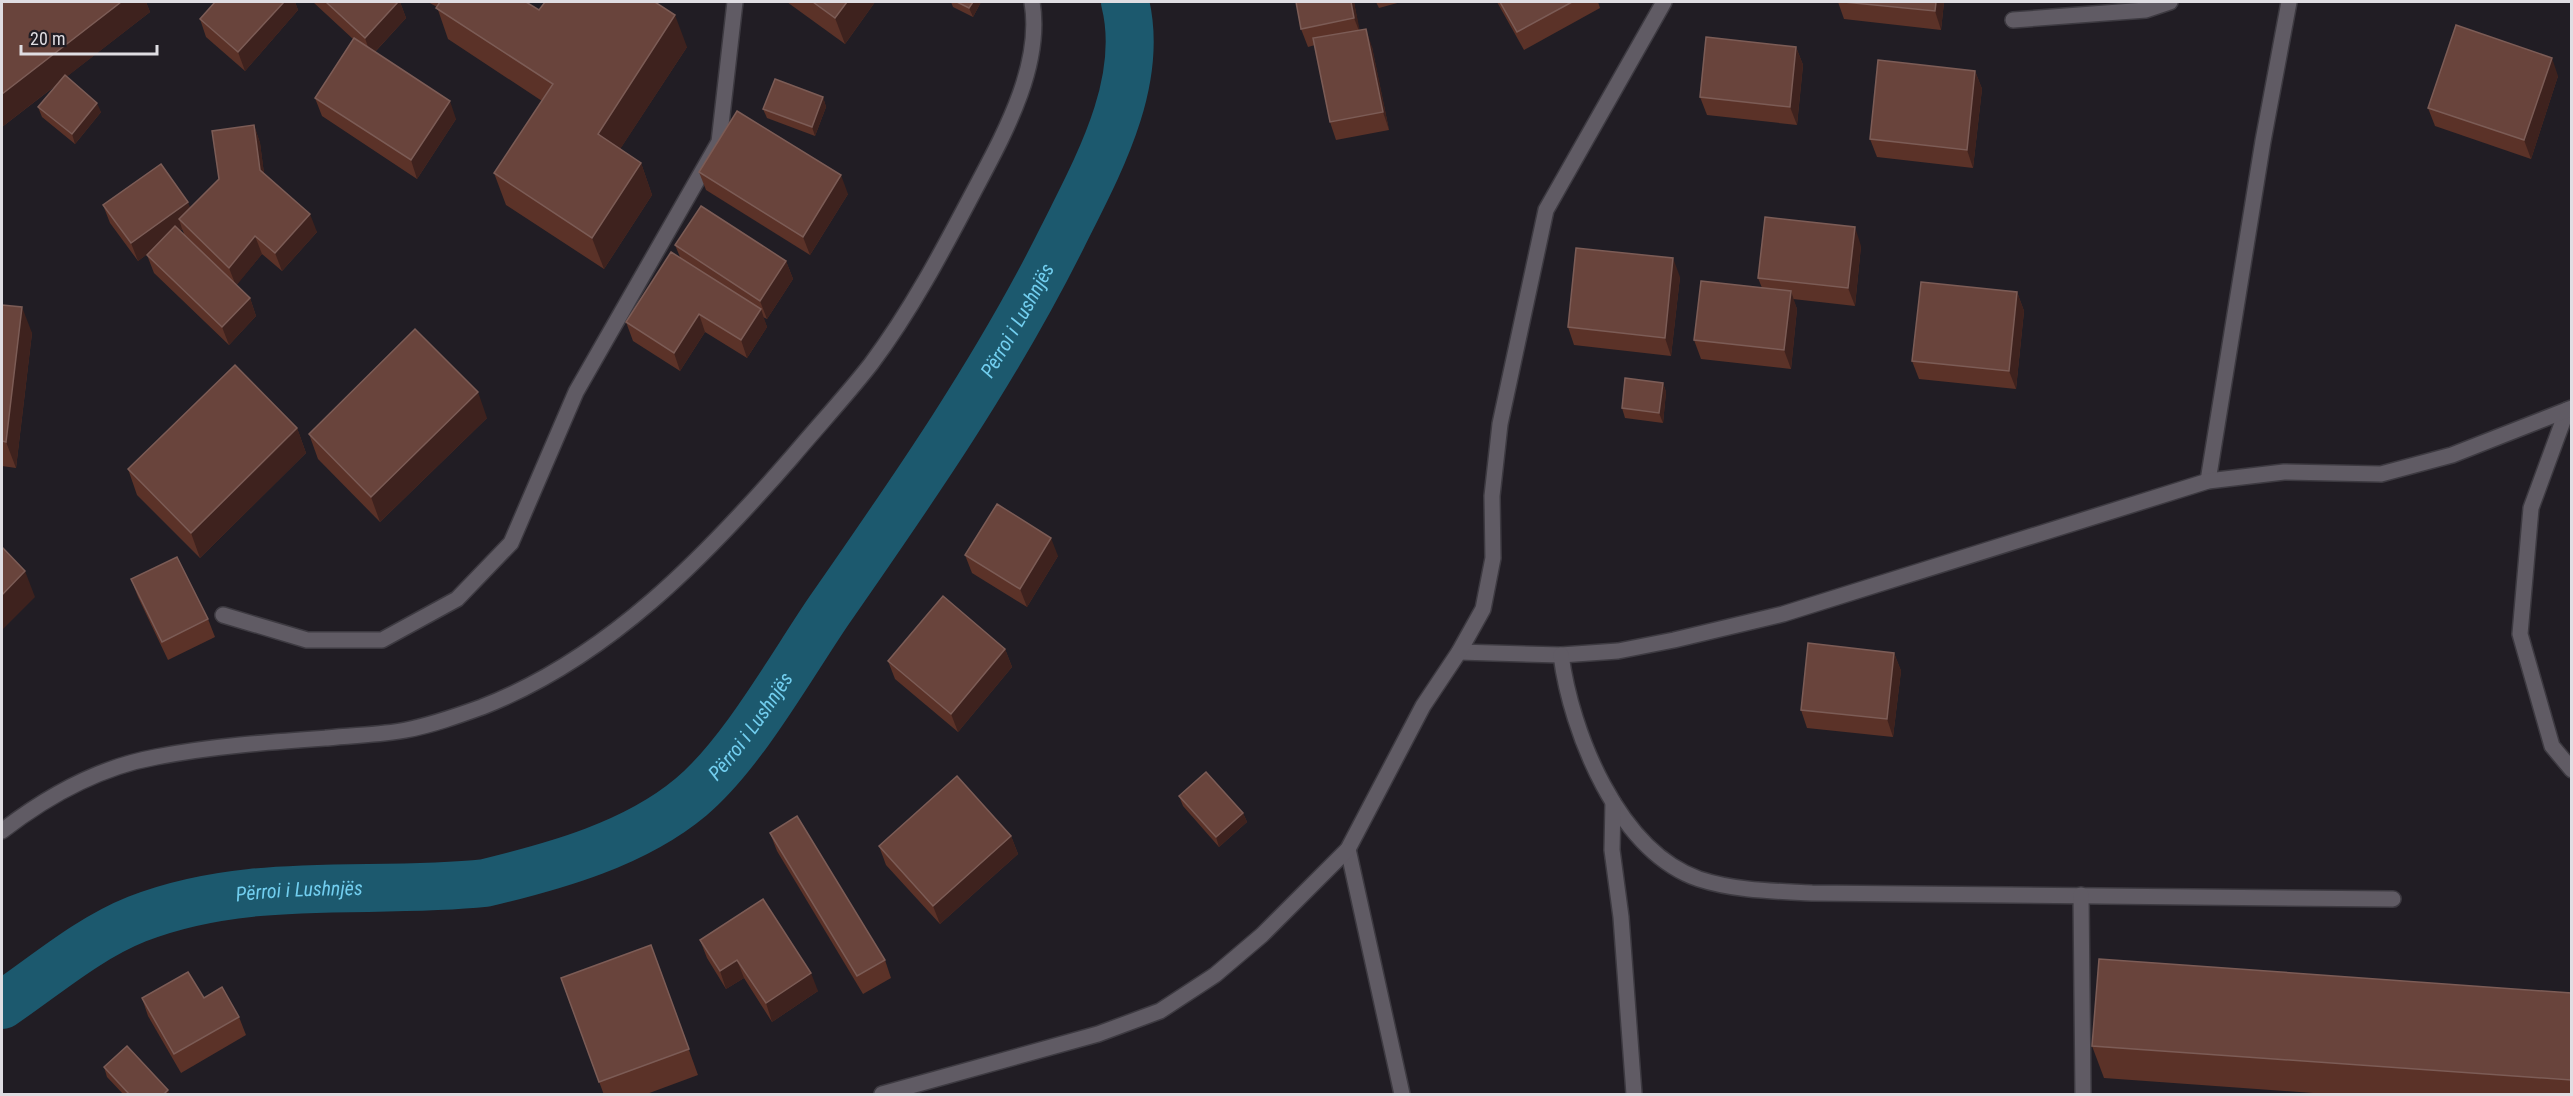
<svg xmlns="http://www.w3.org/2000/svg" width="2573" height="1096" font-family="'Roboto Condensed',sans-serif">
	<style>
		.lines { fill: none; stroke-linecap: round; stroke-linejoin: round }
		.canal { stroke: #1c596e; stroke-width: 48 }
		.minor-casing { stroke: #3d3a41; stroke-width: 18 }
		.minor { stroke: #605b64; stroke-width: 15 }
		.wall { fill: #5b3228; fill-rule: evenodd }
		.shaded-wall { fill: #3e221e }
		.building { fill: #69443c; stroke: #7c5c56; stroke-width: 1.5 }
		.labels { text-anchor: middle; stroke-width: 6; stroke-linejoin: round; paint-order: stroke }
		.water-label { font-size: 20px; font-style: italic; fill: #72ceef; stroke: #211d24 }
	</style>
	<rect width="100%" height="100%" fill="#211d24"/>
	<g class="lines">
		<path class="canal" id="s1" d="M2 1005C45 976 87 939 137 919 249 875 369 895 485 883 556 866 635 844 691 797 742 754 790 668 828 612 913 490 997 369 1063 236 1098 166 1145 82 1125 2"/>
		<defs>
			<g id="minor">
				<path d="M2013 20 2146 10 2170 2"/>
				<path d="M2567 410 2531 508 2520 634 2552 746 2572 770"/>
				<path d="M2208 481 2263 141 2289 2"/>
				<path d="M223 615 307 640H382L457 599 511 543 576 392 719 142 735 2"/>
				<path d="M1459 652 1561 655 1618 651 1674 640 1783 614 2208 481 2284 472 2381 474 2452 455 2572 408"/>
				<path d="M1561 655C1571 732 1618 851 1699 879 1736 891 1774 891 1812 893L2393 899"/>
				<path d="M1613 802 1612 850 1621 917 1634 1094"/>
				<path d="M2 831C46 797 100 767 156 757 212 746 270 742 327 738 353 735 381 735 406 730 432 725 457 716 482 707 608 658 705 557 792 457 818 426 846 396 871 364 911 311 943 250 974 191 1003 136 1043 66 1032 2"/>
				<path d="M1348 849 1402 1094"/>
				<path d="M2081 895 2083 1094"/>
				<path d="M882 1094 1098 1034 1160 1011 1215 975 1262 935 1348 849 1423 706 1459 652 1483 609 1493 558 1492 496 1500 424 1546 210 1664 2"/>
			</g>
		</defs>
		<use href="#minor" class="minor-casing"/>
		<use href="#minor" class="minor"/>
	</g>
	<g class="wall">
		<path d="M2 2H146L150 12 66 77 101 112 75 144 42 117 38 107 59 83 2 127Z"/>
		<path d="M215 2H295L298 10 245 71 206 37 200 19Z"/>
		<path d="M313 2H400L406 18 375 52 456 119 417 179 322 116 315 98 353 39Z"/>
		<path d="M428 2H526L539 10 687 47 620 149 641 163 652 195 604 269 506 205 494 173 542 101 448 39 437 7Z"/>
		<path d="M787 2H875L845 44Z"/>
		<path d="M951 2H981L973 17 953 7Z"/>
		<path d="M1296 2H1354L1359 30 1372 47 1389 130 1336 140 1330 122 1315 45 1308 47 1301 29Z"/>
		<path d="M1376 2H1401L1379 8Z"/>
		<path d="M1497 2H1598L1600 8 1524 50Z"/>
		<path d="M1838 2H1944L1941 30 1844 19Z"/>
		<path d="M1796 47 1803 65 1797 125 1707 115 1700 97Z"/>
		<path d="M1975 71 1982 89 1973 168 1877 157 1870 139Z"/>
		<path d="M2558 76 2531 159 2435 126 2428 108Z"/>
		<path d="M823 97 826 107 815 136 767 118 763 109Z"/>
		<path d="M254 125 260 143 264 174 317 232 282 271 262 254 236 285 250 298 256 316 229 345 154 273 147 255 150 252 138 261 110 223 103 205 190 208 219 179ZM182 229 185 236 180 231Z"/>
		<path d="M699 172 848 194 810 255 706 190Z"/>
		<path d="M675 245 786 261 793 279 767 319 763 317 767 327 747 358 705 332 680 371 633 341 626 322 680 257Z"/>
		<path d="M1861 246 1855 306 1793 299 1797 309 1791 369 1701 359 1694 340 1762 288 1758 278Z"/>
		<path d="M1680 277 1671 356 1574 345 1568 327Z"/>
		<path d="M2017 292 2024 311 2016 389 1919 379 1912 361Z"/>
		<path d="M2 305 32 333 16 468 2 466Z"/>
		<path d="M1663 383 1666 392 1663 423 1625 418 1622 408Z"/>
		<path d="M487 418 380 522 318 459 309 434Z"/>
		<path d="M297 428 306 453 200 558 137 495 128 469Z"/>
		<path d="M965 555 1058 556 1027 607 972 573Z"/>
		<path d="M131 579 208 619 215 637 168 660 138 597Z"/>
		<path d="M1005 649 1012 667 958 732 895 679 888 661Z"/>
		<path d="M1894 653 1901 671 1893 737 1807 728 1801 710Z"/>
		<path d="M1179 796 1243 813 1247 822 1219 847 1183 806Z"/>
		<path d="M770 833 885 960 891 978 863 994 777 851Z"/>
		<path d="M1011 836 1018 854 940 924 886 865 879 846Z"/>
		<path d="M700 940 818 991 772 1022 744 978 726 989 707 958Z"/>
		<path d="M651 945 698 1075 644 1095H604L561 978Z"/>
		<path d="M2571 993V1095H2340L2104 1078 2092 1046Z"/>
		<path d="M142 998H204L239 1017 246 1035 181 1073 148 1016Z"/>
		<path d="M104 1067 170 1095H124L107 1077Z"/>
	</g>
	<g class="shaded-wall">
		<path d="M121 2H146L150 12 2 127V94Z"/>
		<path d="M284 2H295L298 10 245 71 238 52Z"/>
		<path d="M398 2H400L406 18 371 56 365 38Z"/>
		<path d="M847 2H875L845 44 835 18Z"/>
		<path d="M973 2H981L973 17 969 8Z"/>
		<path d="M1351 2H1354L1361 36 1354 18Z"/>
		<path d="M1936 2H1944L1941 30 1935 11Z"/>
		<path d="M675 15 687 47 609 166 598 134Z"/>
		<path d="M1366 29 1372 47 1389 130 1383 112Z"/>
		<path d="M1796 47 1803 65 1797 125 1790 107Z"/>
		<path d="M2552 58 2558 76 2531 159 2524 140Z"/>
		<path d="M1975 71 1982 89 1973 168 1967 150Z"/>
		<path d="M823 97 826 107 815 136 812 127Z"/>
		<path d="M450 101 456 119 417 179 411 160Z"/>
		<path d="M97 103 101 112 75 144 72 134Z"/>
		<path d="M254 125 260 143 266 188 260 170Z"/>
		<path d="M641 163 652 195 604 269 592 238Z"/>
		<path d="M841 175 848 194 810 255 803 237Z"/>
		<path d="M188 202 195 220 179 219 182 229 138 261 131 243Z"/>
		<path d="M310 214 317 232 282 271 275 253Z"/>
		<path d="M1855 227 1861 246 1855 306 1848 288Z"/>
		<path d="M255 236 262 254 236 286 229 268Z"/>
		<path d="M1673 258 1680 277 1671 356 1665 338Z"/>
		<path d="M786 261 793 279 767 319 760 301Z"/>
		<path d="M1791 291 1797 309 1791 369 1784 350Z"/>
		<path d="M2017 292 2024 311 2016 389 2009 371Z"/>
		<path d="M250 298 256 316 229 345 222 327Z"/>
		<path d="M22 307 32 333 16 468 6 442Z"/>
		<path d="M761 309 767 327 747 358 741 340Z"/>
		<path d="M699 314 705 332 680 371 674 353Z"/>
		<path d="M1663 383 1666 392 1663 423 1659 413Z"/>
		<path d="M478 392 487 418 380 522 371 497Z"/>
		<path d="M297 428 306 453 200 558 191 533Z"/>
		<path d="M1051 538 1058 556 1027 607 1020 589Z"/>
		<path d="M25 571 35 597 2 630V595Z"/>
		<path d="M1005 649 1012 667 958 732 951 714Z"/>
		<path d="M1894 653 1901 671 1893 737 1887 719Z"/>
		<path d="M1243 813 1247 822 1219 847 1216 837Z"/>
		<path d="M1011 836 1018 854 940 924 933 906Z"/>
		<path d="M737 960 744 978 726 989 720 971Z"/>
		<path d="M811 973 818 991 772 1022 766 1003Z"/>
		<path d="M168 1090 170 1095H163Z"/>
	</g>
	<g class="building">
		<path d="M2 2H121L2 94Z"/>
		<path d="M215 2H284L238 52 200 19Z"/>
		<path d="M326 2H398L365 38Z"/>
		<path d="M440 2H526L539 10 545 2H655L675 15 598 134 641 163 592 238 494 173 553 84 436 8Z"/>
		<path d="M813 2H847L835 18Z"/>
		<path d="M957 2H973L969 8Z"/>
		<path d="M1296 2H1351L1354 18 1301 29Z"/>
		<path d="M1500 2H1572L1517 32Z"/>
		<path d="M1844 2H1936L1935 11Z"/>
		<path d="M2456 25 2552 58 2524 140 2428 108Z"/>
		<path d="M1366 29 1383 112 1330 122 1313 38Z"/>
		<path d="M1706 37 1796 47 1790 107 1700 97Z"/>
		<path d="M354 38 450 101 411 160 315 98Z"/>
		<path d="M1878 60 1975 71 1967 150 1870 139Z"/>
		<path d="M65 75 97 103 72 134 38 107Z"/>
		<path d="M775 79 823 97 812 127 763 109Z"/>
		<path d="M737 111 841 175 803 237 699 172Z"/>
		<path d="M254 125 260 170 310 214 275 253 255 236 229 268 179 219 219 179 212 131Z"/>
		<path d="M161 164 188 202 131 243 103 205Z"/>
		<path d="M701 206 786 261 760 301 675 245Z"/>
		<path d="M1765 217 1855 227 1848 288 1758 278Z"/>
		<path d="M175 226 250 298 222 327 147 255Z"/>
		<path d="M1576 248 1673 258 1665 338 1568 327Z"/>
		<path d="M671 252 761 309 741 340 699 314 674 353 626 322Z"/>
		<path d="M1701 281 1791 291 1784 350 1694 340Z"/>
		<path d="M1921 282 2017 292 2009 371 1912 361Z"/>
		<path d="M2 305 22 307 6 442 2 441Z"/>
		<path d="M415 329 478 392 371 497 309 434Z"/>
		<path d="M235 365 297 428 191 533 128 469Z"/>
		<path d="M1625 378 1663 383 1659 413 1622 408Z"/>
		<path d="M997 504 1051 538 1020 589 965 555Z"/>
		<path d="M2 547 25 571 2 595Z"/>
		<path d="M177 557 208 619 162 642 131 579Z"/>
		<path d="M943 596 1005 649 951 714 888 661Z"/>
		<path d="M1808 643 1894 653 1887 719 1801 710Z"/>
		<path d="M1206 772 1243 813 1216 837 1179 796Z"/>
		<path d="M957 776 1011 836 933 906 879 846Z"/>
		<path d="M797 816 885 960 857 976 770 833Z"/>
		<path d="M763 899 811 973 766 1003 737 960 720 971 700 940Z"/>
		<path d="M651 945 689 1049 599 1082 561 978Z"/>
		<path d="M2099 959 2571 993V1080L2092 1046Z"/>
		<path d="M188 972 204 998 222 987 239 1017 174 1054 142 998Z"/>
		<path d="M127 1046 168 1090 163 1095H130L104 1067Z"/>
	</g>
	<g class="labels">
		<g class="water-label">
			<text dy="7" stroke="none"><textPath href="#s1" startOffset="1316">Përroi i Lushnjës</textPath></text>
			<text dy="7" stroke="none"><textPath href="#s1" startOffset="830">Përroi i Lushnjës</textPath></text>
			<text dy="7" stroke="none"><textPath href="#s1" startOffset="326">Përroi i Lushnjës</textPath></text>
		</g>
	</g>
	<rect width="2573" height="1096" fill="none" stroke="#dfdde2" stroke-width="6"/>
	<path d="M21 45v9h136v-9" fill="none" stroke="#dfdde2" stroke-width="3"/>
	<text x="30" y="45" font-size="18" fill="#dfdde2" stroke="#211d24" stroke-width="4.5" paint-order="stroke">20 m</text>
</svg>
